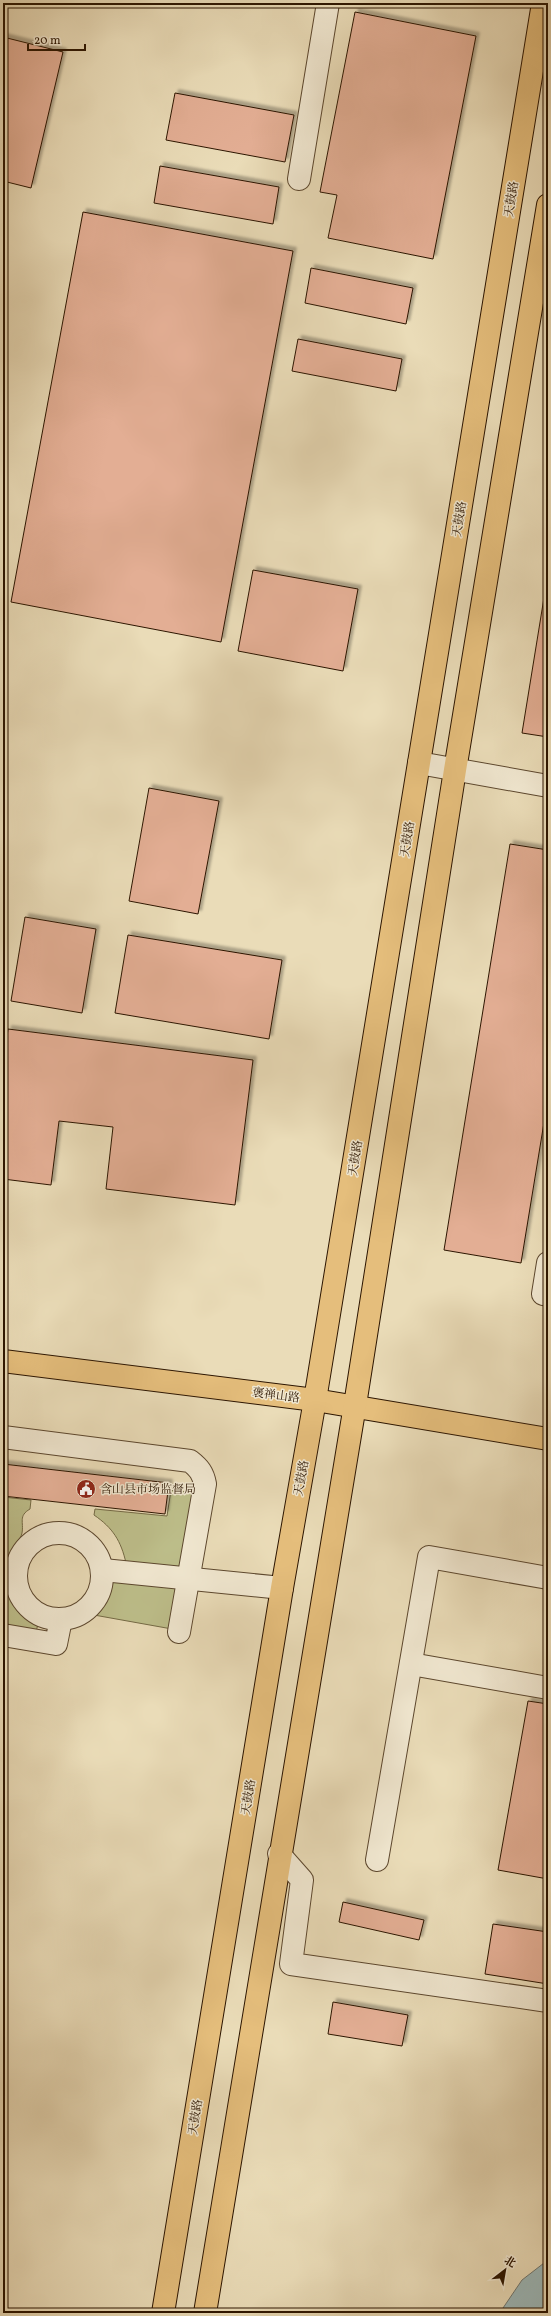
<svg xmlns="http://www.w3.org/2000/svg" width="551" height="2316" font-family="Vollkorn,'Noto Serif SC',serif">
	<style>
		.green { fill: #bdbe8a; stroke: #746a45 }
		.water { fill: #9db9ba; stroke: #707770 }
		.building { fill: #e3ae94; stroke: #2c1500; filter: url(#shadow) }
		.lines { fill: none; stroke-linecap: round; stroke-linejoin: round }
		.minor-casing { stroke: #5c472e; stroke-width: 24 }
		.major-casing { stroke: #2c1500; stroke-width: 24 }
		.minor { stroke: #f1e8d1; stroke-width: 22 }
		.major { stroke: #e5be7c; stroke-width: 22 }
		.labels { text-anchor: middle; stroke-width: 3; stroke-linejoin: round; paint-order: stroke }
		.street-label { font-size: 12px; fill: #2c1500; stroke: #f1e8d1 }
		.poi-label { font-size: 12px; fill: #2c1500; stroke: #f1e8d1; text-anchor: start }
	</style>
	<defs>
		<filter id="shadow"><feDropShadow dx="3.5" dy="-3.5" stdDeviation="1" flood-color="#0004"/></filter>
	</defs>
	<rect width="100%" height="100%" fill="#eadcb8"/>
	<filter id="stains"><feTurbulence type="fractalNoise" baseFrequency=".005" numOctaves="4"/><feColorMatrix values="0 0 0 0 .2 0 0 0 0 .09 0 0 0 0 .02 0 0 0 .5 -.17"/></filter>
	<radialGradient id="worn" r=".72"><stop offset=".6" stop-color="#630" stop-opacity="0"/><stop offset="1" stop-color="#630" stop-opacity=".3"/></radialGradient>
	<g class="green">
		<path d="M171 1490 194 1493 181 1570 126 1563C121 1541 113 1528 94 1515L95 1509 167 1516Z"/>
		<path d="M3 1497 31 1500 30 1509C18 1516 24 1522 22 1533 21 1539 14 1545 11 1552 1 1580 9 1611 38 1624L36 1632 3 1627Z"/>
		<path d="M112 1581 178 1586 172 1629 94 1615 109 1592Z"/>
	</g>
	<path class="water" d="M544 2263H548V2313H507L503 2308 522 2280Z"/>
	<g class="building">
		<path d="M355 12 476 36 433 259 328 238 337 195 320 192Z"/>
		<path d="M3 37 63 52 31 188 3 181Z"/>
		<path d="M175 93 294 115 285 162 166 140Z"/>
		<path d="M160 166 279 187 273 224 154 203Z"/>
		<path d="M83 212 293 251 221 642 11 602Z"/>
		<path d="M311 268 413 288 406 324 305 303Z"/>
		<path d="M298 339 402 359 396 391 292 371Z"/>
		<path d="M253 570 358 589 343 671 238 651Z"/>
		<path d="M548 573V737L522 733Z"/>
		<path d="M149 788 219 801 198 914 129 901Z"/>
		<path d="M510 844 548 850V1098L521 1263 444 1250Z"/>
		<path d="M25 917 96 929 82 1013 11 1001Z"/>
		<path d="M128 935 282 960 269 1039 115 1013Z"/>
		<path d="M8 1029 253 1060 235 1205 106 1189 113 1127 59 1121 51 1185 3 1179V1067Z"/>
		<path d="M3 1464 169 1483 165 1514 3 1496Z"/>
		<path d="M528 1701 548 1704V1879L498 1870Z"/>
		<path d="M343 1902 424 1920 419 1940 339 1922Z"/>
		<path d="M493 1924 548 1932V1984L485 1974Z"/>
		<path d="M333 2002 408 2015 402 2046 328 2034Z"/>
	</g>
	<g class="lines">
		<defs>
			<g id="minor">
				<path d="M299 179 328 3"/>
				<path d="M419 763 548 786"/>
				<path d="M548 1263 543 1294 548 1295"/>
				<path d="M3 1437 190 1461C199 1468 203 1473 205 1484L179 1632"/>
				<circle cx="59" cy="1576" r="43"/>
				<path d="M103 1570 282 1588"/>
				<path d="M3 1635 56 1644 61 1619"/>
				<path d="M411 1664 548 1688"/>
				<path d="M279 1854 302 1880 291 1964 548 2001"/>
				<path d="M377 1860 429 1557 548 1578"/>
			</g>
			<g id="major">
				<path d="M3 1361 315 1400 548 1439"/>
				<path d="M163 2313 282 1588 315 1400 543 3"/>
				<path d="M205 2313 355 1405 455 770 548 205"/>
			</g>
		</defs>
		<use href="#minor" class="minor-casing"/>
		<use href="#major" class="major-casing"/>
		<use href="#minor" class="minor"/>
		<use href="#major" class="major"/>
	</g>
	<defs>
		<symbol id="civic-disc" viewBox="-11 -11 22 22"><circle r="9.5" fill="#8f2418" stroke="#f1e8d1"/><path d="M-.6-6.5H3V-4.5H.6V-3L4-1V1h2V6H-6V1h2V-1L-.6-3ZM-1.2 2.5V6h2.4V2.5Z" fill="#fff"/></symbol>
	</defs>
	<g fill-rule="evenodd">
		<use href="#civic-disc" x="75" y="1478" width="22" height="22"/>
	</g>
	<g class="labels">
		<g class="street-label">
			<text transform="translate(511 199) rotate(-81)" y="4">天鼓路</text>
			<text transform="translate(459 519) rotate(-81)" y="4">天鼓路</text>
			<text transform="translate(407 839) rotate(-81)" y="4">天鼓路</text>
			<text transform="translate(355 1158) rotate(-81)" y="4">天鼓路</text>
			<text transform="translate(276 1395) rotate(7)" y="4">褒禅山路</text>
			<text transform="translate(301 1478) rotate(-80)" y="4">天鼓路</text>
			<text transform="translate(248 1797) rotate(-81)" y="4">天鼓路</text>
			<text transform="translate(195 2117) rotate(-81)" y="4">天鼓路</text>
		</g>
		<g class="poi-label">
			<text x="100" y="1493">含山县市场监督局</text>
		</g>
	</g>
	<rect width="551" height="2316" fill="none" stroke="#eadcb8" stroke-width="16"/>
	<rect x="4" y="4" width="543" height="2308" fill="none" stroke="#2c1500" stroke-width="2"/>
	<rect x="8" y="8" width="535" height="2300" fill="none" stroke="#2c1500"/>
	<g transform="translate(505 2270) rotate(31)" stroke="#f1e8d1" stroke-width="3" paint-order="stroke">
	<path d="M0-3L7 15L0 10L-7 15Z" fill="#2c1500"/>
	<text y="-6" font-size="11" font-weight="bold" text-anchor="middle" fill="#2c1500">北</text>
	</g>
	<path d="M28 44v6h57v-6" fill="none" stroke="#2c1500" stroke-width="2"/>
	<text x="34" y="44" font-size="12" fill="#2c1500" stroke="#f1e8d1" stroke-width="3" paint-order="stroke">20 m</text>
	<rect width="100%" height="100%" filter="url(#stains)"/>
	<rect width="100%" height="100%" fill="url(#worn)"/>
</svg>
